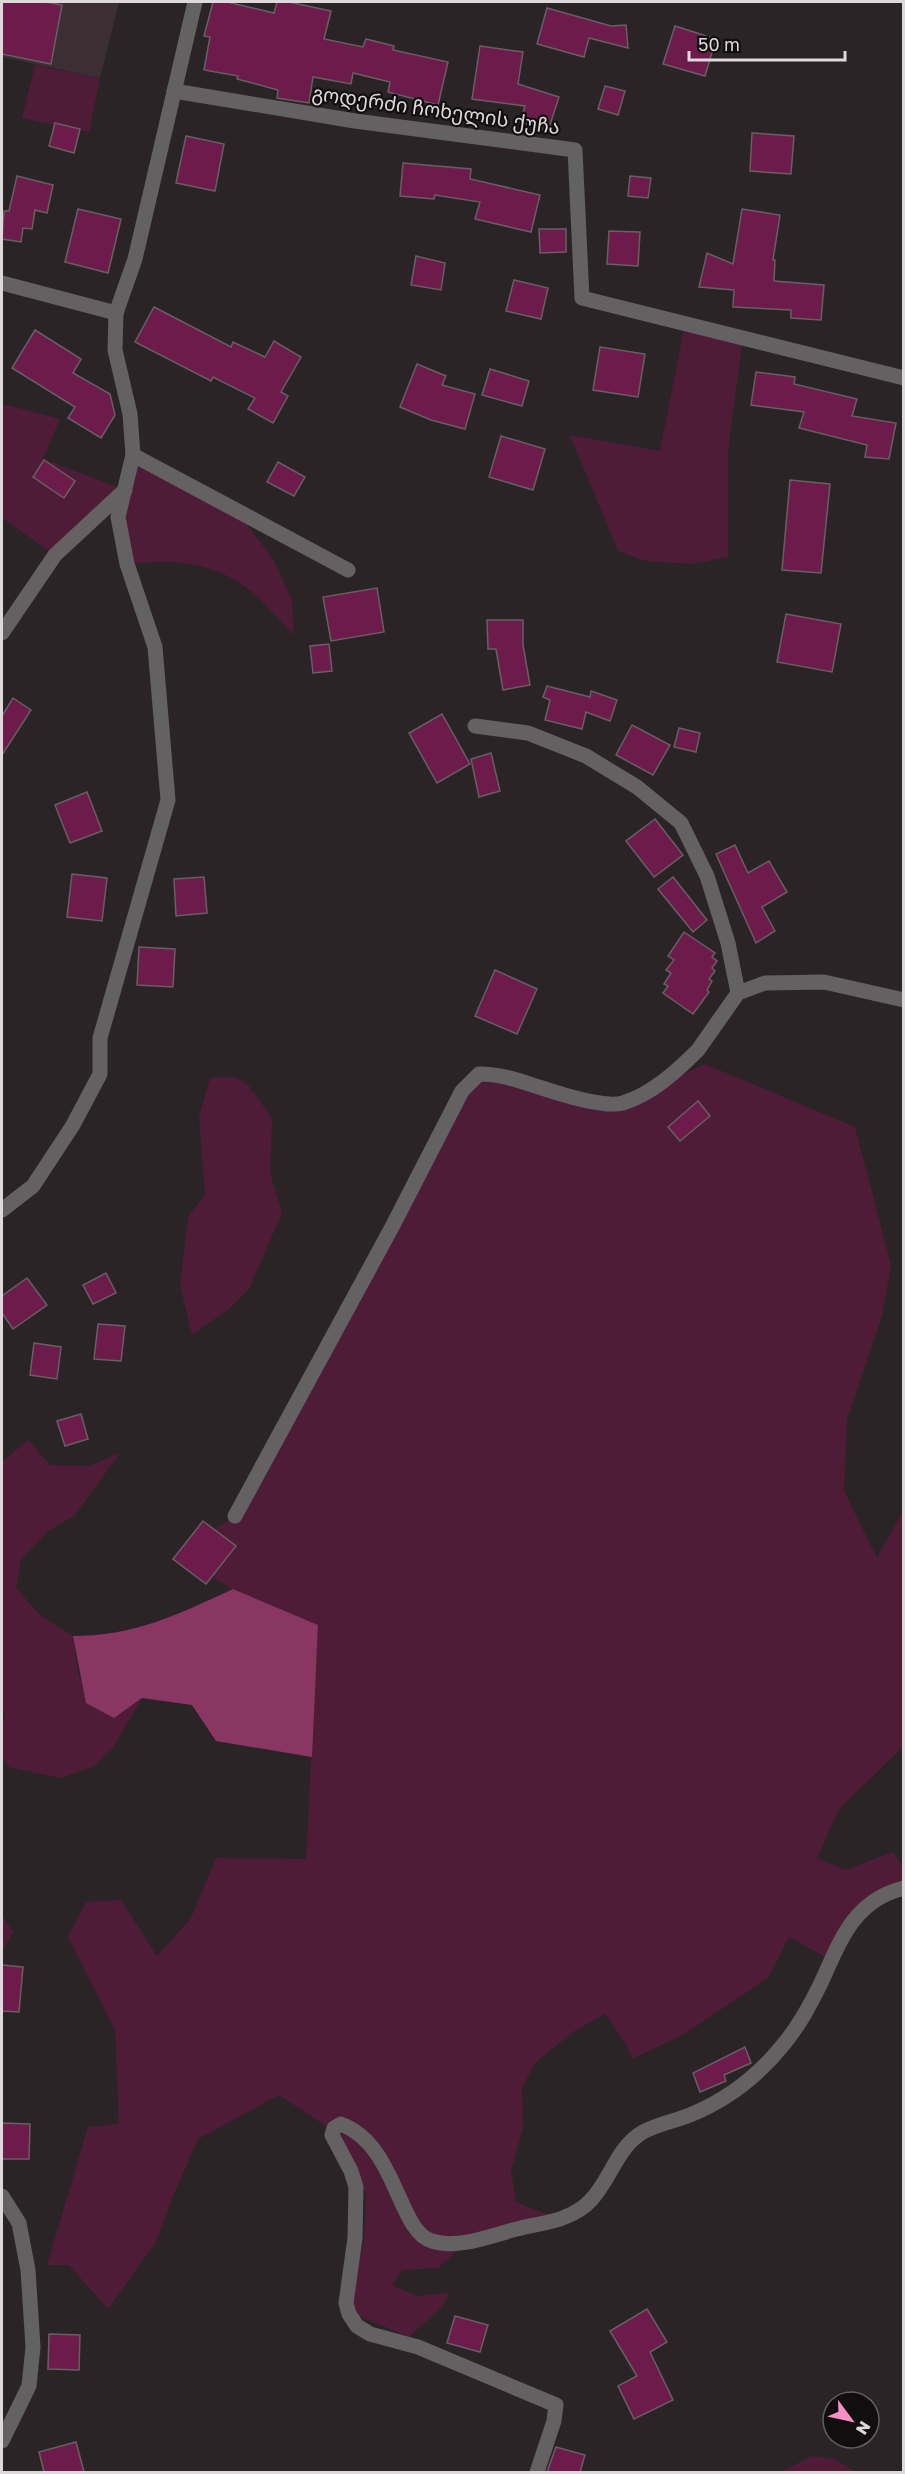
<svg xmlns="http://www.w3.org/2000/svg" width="905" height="2474" font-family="'Golos Text','Noto Sans Georgian',sans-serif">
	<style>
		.built { fill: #3b2f34 }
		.green { fill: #4e1c37 }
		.forest { fill: #893663 }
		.building { fill: #6d1b4a; stroke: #675f62; stroke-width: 1.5 }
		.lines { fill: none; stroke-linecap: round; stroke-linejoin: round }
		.street { stroke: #646162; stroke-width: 15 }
		.labels { text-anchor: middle; stroke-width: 4.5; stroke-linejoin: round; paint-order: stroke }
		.street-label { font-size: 20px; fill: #ddd8da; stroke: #110e10 }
	</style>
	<rect width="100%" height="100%" fill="#2b2427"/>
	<path class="built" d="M2 2H119L100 78 2 57Z"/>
	<g class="green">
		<path d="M35 65 100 78 89 132 22 118Z"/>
		<path d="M685 324 743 338 728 450V557L691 564 646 561 618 551 570 435 660 451Z"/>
		<path d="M2 404 60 419 43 459 125 490 133 455 236 510 273 559 292 600 294 635C279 620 261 597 244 586 207 560 170 560 127 564L124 492 55 555 2 518Z"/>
		<path d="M705 1064 855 1127 891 1265 882 1316 847 1419 844 1491 877 1558 903 1511V1747L839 1809 817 1858 845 1870 893 1852 903 1867V1894C872 1905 848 1932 831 1960L789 1937 768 1978 684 2034 632 2059 628 2047 605 2014 573 2032 535 2063 522 2088 523 2128 511 2170 516 2202 557 2218 463 2246 438 2268 402 2270 392 2286 418 2296 449 2293 443 2306 409 2337 354 2314 347 2295 364 2243 366 2193 334 2128 326 2126 279 2095 198 2139 173 2196 156 2242 108 2309 69 2265H47L88 2127 119 2124 115 2030 68 1937 86 1902 121 1900 157 1956 191 1918 216 1858 306 1859 318 1625 233 1589 175 1555 235 1516 479 1074 621 1103Z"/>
		<path d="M236 1077 249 1086 272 1118 270 1173 282 1213 249 1289 230 1308 192 1335 180 1285 188 1217 205 1195 199 1117 210 1078Z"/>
		<path d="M28 1440 50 1465 89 1466 120 1453 74 1516 48 1531 21 1559 16 1588 40 1615 73 1636 79 1677 114 1718 142 1698 112 1749 93 1767 60 1778 9 1767 2 1757V1720L5 1717 2 1705V1462Z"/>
		<path d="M2 1915 13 1932 2 1951Z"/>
		<path d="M812 2456 834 2459 855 2472H781Z"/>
	</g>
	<path class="forest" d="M233 1589 318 1625 312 1757 216 1741 192 1705 142 1698 114 1718 86 1703 73 1636C135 1636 179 1614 233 1589Z"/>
	<g class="building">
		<path d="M2 2H46L62 5 51 64 2 54Z"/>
		<path d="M213 2H227L274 13 277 2H289L331 11 324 39 363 47 366 39 394 46 393 50 448 62 438 105 388 92 390 82 353 73 351 84 313 77 309 103 277 98 278 90 237 79 238 76 204 70 210 37 204 36Z"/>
		<path d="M547 8 611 26 626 25 628 48 589 38 584 57 537 44Z"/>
		<path d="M675 26 716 39 705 76 663 64Z"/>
		<path d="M480 46 523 52 518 84 559 97 548 131 520 122 525 106 472 99Z"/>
		<path d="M605 86 625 91 618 115 598 109Z"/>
		<path d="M55 123 80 129 74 153 49 146Z"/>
		<path d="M752 133 794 136 791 174 750 171Z"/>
		<path d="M186 136 224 144 215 191 176 183Z"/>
		<path d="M403 163 471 169 470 179 540 195 531 232 475 219 480 202 435 195 434 199 400 196Z"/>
		<path d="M17 176 53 185 47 213 35 210 32 229 23 228 21 242 2 239 4 211H9Z"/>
		<path d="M630 176 651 178 648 198 628 196Z"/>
		<path d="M78 209 121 219 108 273 65 262Z"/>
		<path d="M742 209 780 215 773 260H775L774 281 824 285 821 320 791 318V310L733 307 734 290 699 287 707 253 733 264Z"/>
		<path d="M539 229H566V252L540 253Z"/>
		<path d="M609 231 640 232 638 266 607 264Z"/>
		<path d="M416 256 445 263 441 290 411 285Z"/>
		<path d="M514 280 548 288 541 319 506 311Z"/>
		<path d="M154 307 231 347 233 342 265 357 274 341 301 357 281 392 288 396 273 423 248 409 255 398 213 377 211 381 135 342Z"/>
		<path d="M35 330 81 359 73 373 110 394 115 415 101 438 68 418 75 407 12 368Z"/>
		<path d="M600 347 645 354 638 397 593 390Z"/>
		<path d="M417 364 446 376 442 385 475 394 465 429 431 420 400 407Z"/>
		<path d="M490 369 529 381 522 406 482 395Z"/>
		<path d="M756 372 795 377 794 384 857 399 852 416 896 423 889 459 865 457 867 445 799 428 804 412 751 405Z"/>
		<path d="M501 436 545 449 533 490 489 477Z"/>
		<path d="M44 460 75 481 64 498 33 477Z"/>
		<path d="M278 462 305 477 294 496 267 482Z"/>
		<path d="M790 480 830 484 821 573 782 570Z"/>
		<path d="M377 588 384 632 331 641 323 597Z"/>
		<path d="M786 614 841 624 832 672 777 662Z"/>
		<path d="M487 620H523V645L530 685 503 690 496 649H488Z"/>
		<path d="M329 644 332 671 313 673 310 646Z"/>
		<path d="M547 686 590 697 591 691 617 700 610 721 586 712 582 729 545 720 550 700 543 697Z"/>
		<path d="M13 698 31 710 2 755V716Z"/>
		<path d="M442 714 470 764 437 783 409 733Z"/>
		<path d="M632 725 670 745 653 775 616 755Z"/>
		<path d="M679 728 700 733 696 752 674 747Z"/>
		<path d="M491 753 500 791 479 797 471 759Z"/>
		<path d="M87 792 102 831 70 843 55 805Z"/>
		<path d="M655 819 683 855 654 877 626 841Z"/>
		<path d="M735 845 748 873 769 861 787 892 762 907 775 931 756 943 716 854Z"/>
		<path d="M72 874 107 878 102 921 67 917Z"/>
		<path d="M204 877 207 913 176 916 174 879Z"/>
		<path d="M673 877 707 920 693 932 658 889Z"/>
		<path d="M684 932 715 953 712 957 717 961 712 968 715 971 709 979 712 981 707 990 709 992 693 1014 663 993 668 986 664 984 671 973 666 970 674 960 668 956Z"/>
		<path d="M139 947 175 949 173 987 137 985Z"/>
		<path d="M495 970 537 989 517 1034 475 1016Z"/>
		<path d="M698 1101 710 1116 680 1141 668 1127Z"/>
		<path d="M106 1273 116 1293 93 1304 83 1285Z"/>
		<path d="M27 1278 47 1305 13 1329 2 1313V1296Z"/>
		<path d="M98 1324 125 1326 121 1361 94 1359Z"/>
		<path d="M34 1343 61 1347 57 1379 30 1375Z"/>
		<path d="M81 1414 88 1439 65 1446 57 1421Z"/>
		<path d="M203 1521 236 1546 206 1584 173 1559Z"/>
		<path d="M2 1965 23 1967 19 2012 2 2011Z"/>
		<path d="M745 2047 751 2063 724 2075 726 2081 700 2092 693 2073Z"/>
		<path d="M2 2123 30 2124 29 2159H2Z"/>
		<path d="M647 2309 667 2342 650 2352 673 2400 634 2419 618 2386 637 2376 610 2331Z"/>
		<path d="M455 2316 488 2325 480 2352 447 2343Z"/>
		<path d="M49 2334 80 2335 79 2370 48 2369Z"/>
		<path d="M76 2442 84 2472H44L39 2452Z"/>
		<path d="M556 2447 585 2455 580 2472H547Z"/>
	</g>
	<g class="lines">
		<g class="street">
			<path d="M174 91 355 121 575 150 582 298 904 378"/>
			<path d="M2 283 116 313"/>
			<path d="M133 455 348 570"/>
			<path d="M2 633 55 555 125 490"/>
			<path d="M475 726 528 733 586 756 637 787 681 823 707 876 728 943 738 993 765 983 824 982 904 1000"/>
			<path d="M2 1210 33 1186 73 1125 100 1074V1038L168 800 155 647 127 564 118 517 133 455 130 414 115 350 116 313 135 259 195 2"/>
			<path d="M235 1516 392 1227 462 1091 479 1074C502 1074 520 1081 542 1088 560 1094 604 1108 623 1103 652 1094 677 1071 698 1050L738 993"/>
			<path d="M2 2196 19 2223 28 2270 33 2347 29 2386 2 2441"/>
			<path d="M537 2472 554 2421 556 2405 418 2347 370 2334 357 2326 349 2314 346 2303 355 2238 356 2187 351 2171 332 2135 334 2128 341 2124C397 2145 398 2232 432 2241 460 2250 494 2234 521 2228 535 2224 552 2223 565 2217 575 2213 584 2208 591 2200 611 2179 617 2147 643 2132 658 2124 675 2121 690 2115 727 2100 758 2076 783 2045 799 2026 810 2005 821 1983 840 1941 854 1900 904 1888"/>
		</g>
	</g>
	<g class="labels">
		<g class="street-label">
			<text transform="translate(436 110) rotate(8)" y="7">გოდერძი ჩოხელის ქუჩა</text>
		</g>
	</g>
	<rect width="905" height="2474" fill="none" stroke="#ddd8da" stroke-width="6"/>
	<g transform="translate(851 2420) rotate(123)"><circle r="28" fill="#110e10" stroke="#635f61" stroke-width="1.5"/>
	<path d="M0-4.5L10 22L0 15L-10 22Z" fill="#fb8fc5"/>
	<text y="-9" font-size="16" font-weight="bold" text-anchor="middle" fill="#ddd8da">N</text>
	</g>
	<path d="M689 51v9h156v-9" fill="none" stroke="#ddd8da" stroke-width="3"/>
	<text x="698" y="51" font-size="18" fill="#ddd8da" stroke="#110e10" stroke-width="4.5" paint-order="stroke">50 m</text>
</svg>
